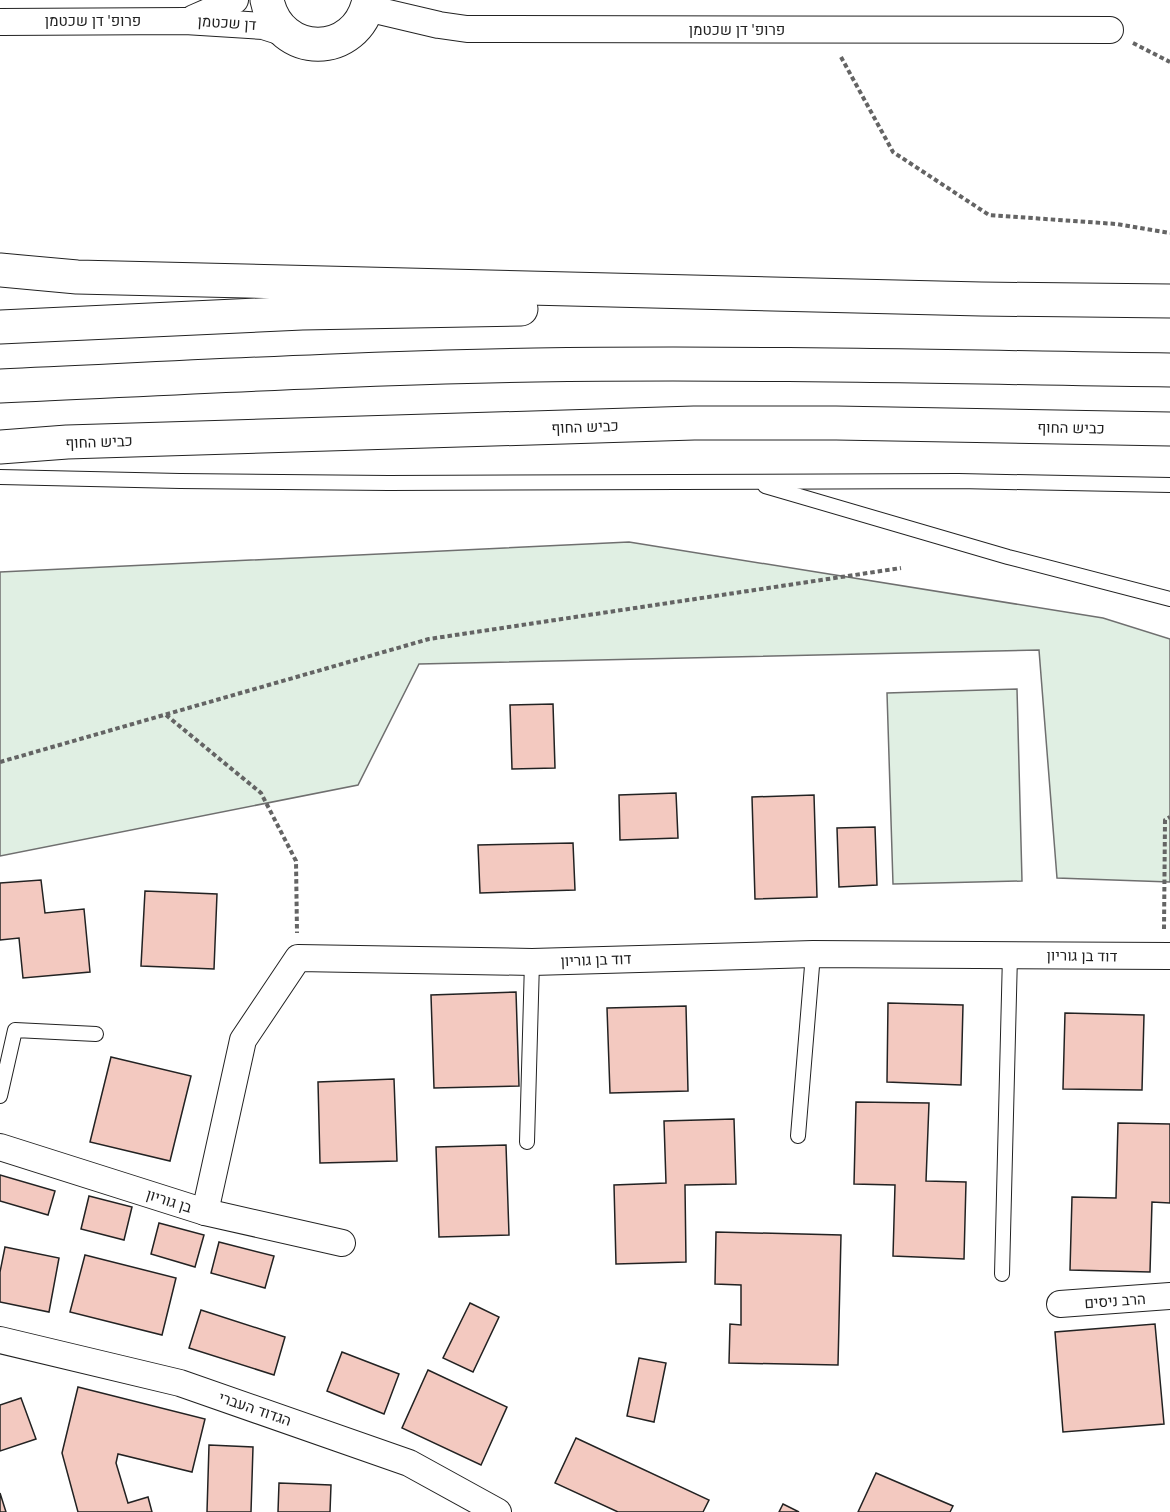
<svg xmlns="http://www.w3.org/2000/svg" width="1170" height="1512" font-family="Lato,Heebo,sans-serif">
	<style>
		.green { fill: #e0efe3; stroke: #6f6f6f; stroke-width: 1.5 }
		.building { fill: #f3c9c0; stroke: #222; stroke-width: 1.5 }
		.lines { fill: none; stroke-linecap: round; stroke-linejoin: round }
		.lane-casing { stroke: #222; stroke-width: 16 }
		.street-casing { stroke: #222; stroke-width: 28 }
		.secondary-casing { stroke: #222; stroke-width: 35 }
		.highway-casing { stroke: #222; stroke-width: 35 }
		.path { stroke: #646464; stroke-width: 4; stroke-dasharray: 4.5 3; stroke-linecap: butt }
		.lane { stroke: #fff; stroke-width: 14 }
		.street { stroke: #fff; stroke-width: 26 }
		.secondary { stroke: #fff; stroke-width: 33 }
		.highway { stroke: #fff; stroke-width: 33 }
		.labels { text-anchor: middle; stroke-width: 4.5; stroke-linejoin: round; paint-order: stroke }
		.street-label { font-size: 15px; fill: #222; stroke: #fff }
	</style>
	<rect width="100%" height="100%" fill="#fff"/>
	<g class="green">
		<path d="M629 542 1103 618 1170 639V882L1057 878 1039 650 419 664 358 785 0 856V572Z"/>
		<path d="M1017 689 1022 881 893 884 887 693Z"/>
	</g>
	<g class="building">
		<path d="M553 704 555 768 512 769 510 705Z"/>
		<path d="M676 793 678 838 620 840 619 795Z"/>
		<path d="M814 795 817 897 755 899 752 797Z"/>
		<path d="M875 827 877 885 839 887 837 828Z"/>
		<path d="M573 843 575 890 480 893 478 845Z"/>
		<path d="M41 880 45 913 84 909 90 972 23 978 19 938 0 940V883Z"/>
		<path d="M145 891 217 894 214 969 141 966Z"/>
		<path d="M516 992 519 1086 434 1088 431 995Z"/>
		<path d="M888 1003 963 1005 961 1085 887 1082Z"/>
		<path d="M686 1006 688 1091 610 1093 607 1008Z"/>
		<path d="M1065 1013 1144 1015 1142 1090 1063 1089Z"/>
		<path d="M111 1057 191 1076 170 1161 90 1142Z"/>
		<path d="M394 1079 397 1161 320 1163 318 1082Z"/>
		<path d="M856 1102 929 1103 926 1181 966 1182 964 1259 893 1256 895 1185 854 1184Z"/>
		<path d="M734 1119 736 1184 685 1185 686 1262 616 1264 614 1185 666 1183 664 1121Z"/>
		<path d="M1118 1123 1170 1124V1203L1152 1202 1150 1272 1070 1270 1072 1197 1116 1198Z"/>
		<path d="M506 1145 509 1235 439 1237 436 1147Z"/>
		<path d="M0 1175 55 1191 48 1215 0 1201Z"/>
		<path d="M89 1196 132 1207 124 1240 81 1229Z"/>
		<path d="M159 1223 204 1235 195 1267 151 1254Z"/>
		<path d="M716 1232 841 1235 838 1365 729 1363 730 1324 741 1325V1285L715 1284Z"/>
		<path d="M219 1242 274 1256 265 1288 211 1273Z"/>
		<path d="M5 1247 59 1258 49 1312 0 1302V1272Z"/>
		<path d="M85 1255 176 1278 162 1335 70 1312Z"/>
		<path d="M470 1303 499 1317 473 1372 443 1358Z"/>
		<path d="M201 1310 285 1337 274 1375 189 1348Z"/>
		<path d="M1155 1324 1164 1424 1063 1432 1055 1332Z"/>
		<path d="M342 1352 399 1374 384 1414 327 1391Z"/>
		<path d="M639 1358 666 1363 654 1422 627 1416Z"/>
		<path d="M428 1370 507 1407 481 1465 402 1428Z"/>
		<path d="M78 1387 205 1419 192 1472 118 1454 116 1463 128 1503 148 1497 152 1512H78L62 1453Z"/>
		<path d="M21 1398 36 1439 0 1451V1405Z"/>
		<path d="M576 1438 709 1500 703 1512H618L555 1483Z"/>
		<path d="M209 1445 253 1447 251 1512H207Z"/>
		<path d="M876 1473 953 1506 950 1512H858Z"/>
		<path d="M279 1483 331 1485 330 1512H278Z"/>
		<path d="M0 1493 6 1512H0Z"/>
		<path d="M783 1504 799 1512H779Z"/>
	</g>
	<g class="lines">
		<defs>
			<g id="lane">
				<path d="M0 477 180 481 389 483 958 481 1170 485"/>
				<path d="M765 486 1008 557 1170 599"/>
				<path d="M0 1096 15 1030 96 1034"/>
				<path d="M798 1136 813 954"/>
				<path d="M527 1142 532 962"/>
				<path d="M1002 1274 1010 955"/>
			</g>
			<g id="street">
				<path d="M367 8 439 25 467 29 1110 30"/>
				<path d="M194 18 235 0"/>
				<path d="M0 22 185 21 263 26 285 33"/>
				<path d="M0 1147 205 1212 342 1243"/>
				<path d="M205 1212 243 1040 298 958 532 962 813 954 1170 956"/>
				<path d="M1060 1304 1170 1296"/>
				<path d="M0 1340 180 1383 409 1463 498 1512"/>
			</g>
			<path id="secondary" d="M267 0C279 59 357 59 369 0"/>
			<g id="highway">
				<path d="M0 270 77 277 981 299 1170 301"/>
				<path d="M0 327 302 313 521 309"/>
				<path d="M0 386C178 378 356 368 535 365 746 362 958 367 1170 370"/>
				<path d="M0 447 67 442 694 423H836L1170 429"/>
			</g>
		</defs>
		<use href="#lane" class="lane-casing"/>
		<use href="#street" class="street-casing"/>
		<use href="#secondary" class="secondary-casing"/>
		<use href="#highway" class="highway-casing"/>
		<g class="path">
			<path d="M1133 43 1170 62"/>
			<path d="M841 57 893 152 989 215 1116 224 1170 233"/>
			<path d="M166 715 261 793 296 861 297 933"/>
			<path d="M0 762 429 639 901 568"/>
			<path d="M1164 929 1165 820 1170 817"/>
		</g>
		<use href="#lane" class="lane"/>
		<use href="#street" class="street"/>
		<use href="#secondary" class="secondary"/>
		<use href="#highway" class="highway"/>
	</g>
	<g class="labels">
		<g class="street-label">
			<text x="93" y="26">פרופ' דן שכטמן</text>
			<text transform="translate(227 23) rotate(4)" y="5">דן שכטמן</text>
			<text x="737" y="35">פרופ' דן שכטמן</text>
			<text transform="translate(585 427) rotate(-2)" y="5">כביש החוף</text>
			<text transform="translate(1071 428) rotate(1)" y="5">כביש החוף</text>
			<text transform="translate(99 442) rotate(-2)" y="5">כביש החוף</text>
			<text transform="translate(1082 956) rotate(1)" y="5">דוד בן גוריון</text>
			<text transform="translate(596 960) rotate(-2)" y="5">דוד בן גוריון</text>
			<text transform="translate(169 1201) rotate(18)" y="5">בן גוריון</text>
			<text transform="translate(1115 1301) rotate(-4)" y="5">הרב ניסים</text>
			<text transform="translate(255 1409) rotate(19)" y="5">הגדוד העברי</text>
		</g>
	</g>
</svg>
